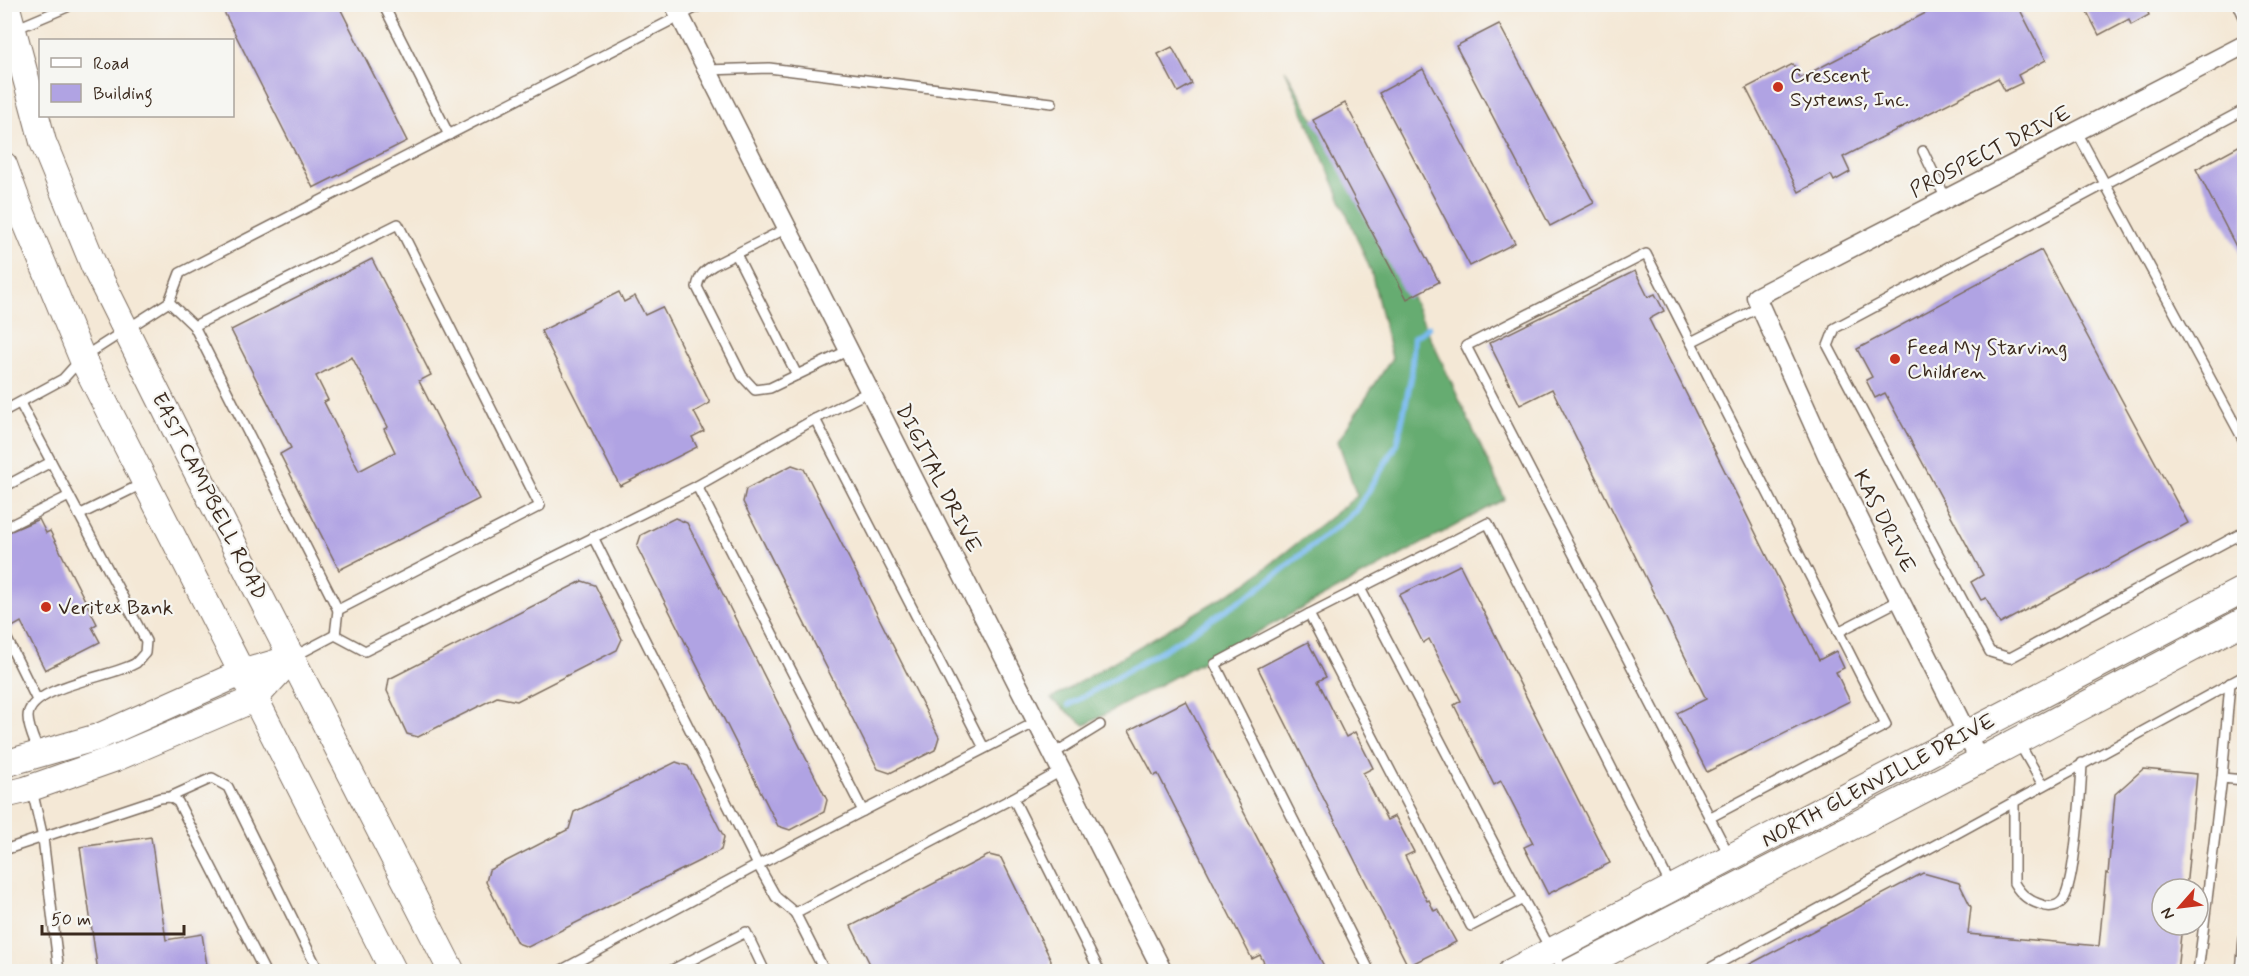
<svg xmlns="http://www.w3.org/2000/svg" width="2249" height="976" font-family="Mynerve,sans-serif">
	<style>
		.forest { fill: #66ac71; stroke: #506b48; stroke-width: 1.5 }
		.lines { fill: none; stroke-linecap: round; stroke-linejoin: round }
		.stream { stroke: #7abbef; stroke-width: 6 }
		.building { fill: #b0a3e3; fill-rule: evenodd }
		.lane-casing { stroke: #7c6c5e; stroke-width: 12 }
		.street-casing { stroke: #7c6c5e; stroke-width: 21 }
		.secondary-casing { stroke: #7c6c5e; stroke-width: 28 }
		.lane { stroke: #fff; stroke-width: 9 }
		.street { stroke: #fff; stroke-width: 18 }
		.secondary { stroke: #fff; stroke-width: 26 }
		.poi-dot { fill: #c8321e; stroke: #f6f6f2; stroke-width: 2 }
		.labels { text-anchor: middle; stroke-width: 4.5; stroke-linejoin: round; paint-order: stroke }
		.poi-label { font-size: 21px; fill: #3b2a1e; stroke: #f6f6f2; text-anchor: start }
		.street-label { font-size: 21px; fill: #3b2a1e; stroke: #f6f6f2 }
	</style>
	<rect width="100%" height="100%" fill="#f6f6f2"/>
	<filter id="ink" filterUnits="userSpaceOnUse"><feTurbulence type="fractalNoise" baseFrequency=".0167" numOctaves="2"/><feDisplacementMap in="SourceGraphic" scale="12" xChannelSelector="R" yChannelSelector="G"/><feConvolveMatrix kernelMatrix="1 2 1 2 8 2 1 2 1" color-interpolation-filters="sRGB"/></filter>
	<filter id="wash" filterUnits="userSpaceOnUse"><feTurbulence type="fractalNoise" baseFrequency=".008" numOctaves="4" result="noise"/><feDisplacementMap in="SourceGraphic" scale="24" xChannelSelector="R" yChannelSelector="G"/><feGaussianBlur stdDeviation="1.35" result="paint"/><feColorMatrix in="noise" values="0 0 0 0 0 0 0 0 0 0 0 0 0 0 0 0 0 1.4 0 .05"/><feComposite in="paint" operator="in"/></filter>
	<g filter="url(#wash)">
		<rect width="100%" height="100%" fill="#f4e8d6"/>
		<path class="forest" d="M1285 69 1398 267 1505 499 1085 725 1051 699 1248 582 1357 496 1338 441 1392 358 1371 271Z"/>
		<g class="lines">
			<path class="stream" d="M1069 705 1173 644 1254 592 1356 511 1397 444 1411 378 1414 337 1429 327"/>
		</g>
		<g id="blocks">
			<g class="building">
				<path d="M220 4H338L407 141 313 188Z"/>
				<path d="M1943 4H2017L2046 60 2018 75 2022 83 2005 91 1998 78 1843 157 1850 172 1834 181 1831 175 1799 192 1746 88 1793 64 1800 78Z"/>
				<path d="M2083 4H2157L2147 10 2149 15 2131 25 2129 19 2099 35Z"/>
				<path d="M1499 24 1594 203 1550 226 1456 46Z"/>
				<path d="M1172 47 1192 84 1178 92 1158 54Z"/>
				<path d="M1423 69 1515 243 1470 266 1379 93Z"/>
				<path d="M1345 103 1439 282 1407 299 1313 120Z"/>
				<path d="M2244 143V262L2196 169Z"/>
				<path d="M2041 250 2188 523 2000 624 1986 598 1981 600 1971 582 1983 575 1885 393 1875 398 1866 380 1872 377 1857 349Z"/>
				<path d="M372 259 431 375 419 381 479 499 339 570 280 454 291 448 231 330ZM352 357 388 427 384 429 395 452 359 471 324 402 328 400 316 376Z"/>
				<path d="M1635 271 1648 297 1655 294 1664 311 1649 319 1819 660 1836 651 1844 668 1836 672 1850 701 1707 772 1677 713 1706 699 1552 389 1520 405 1489 343Z"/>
				<path d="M619 292 624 302 635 296 645 315 662 307 710 403 694 412 704 431 692 437 697 447 620 486 541 331Z"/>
				<path d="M792 465 804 469 939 737 935 750 890 773 878 769 743 502 746 489Z"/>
				<path d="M675 518 687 523 827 800 824 812 790 830 778 826 637 547 641 535Z"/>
				<path d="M39 519 46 533 50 531 97 624 92 627 100 642 45 670 21 622 9 629 4 626V534Z"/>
				<path d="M1460 565 1610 863 1548 894 1524 847 1533 843 1501 781 1494 785 1454 705 1461 701 1429 639 1423 643 1399 595Z"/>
				<path d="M582 581 595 585 622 639 617 650 517 701 497 697 418 737 407 734 387 691 389 679Z"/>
				<path d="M1308 642 1326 677 1318 681 1346 737 1355 732 1373 768 1363 773 1387 820 1395 816 1414 852 1405 856 1427 901 1429 900 1434 911 1438 909 1456 942 1408 966 1258 668Z"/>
				<path d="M1186 701 1327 972H1269L1260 955 1252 959 1158 774 1154 776 1129 730Z"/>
				<path d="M676 762 688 766 724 837 721 850 528 947 517 943 486 882 489 870 569 829 574 812Z"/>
				<path d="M2143 769 2197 774 2186 889H2162V925H2182L2177 972H1735L1923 873 1959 883 1971 907 1968 934 2099 946 2106 873 2108 874 2115 794Z"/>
				<path d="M151 837 166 940 202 934 208 972H98L80 847Z"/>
				<path d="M989 855 1001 858 1051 960 1050 972H874L851 926Z"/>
			</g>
		</g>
	</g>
	<g filter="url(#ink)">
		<use href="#blocks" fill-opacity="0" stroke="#7c6c5e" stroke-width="1.5"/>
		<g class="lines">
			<defs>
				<g id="lane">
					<path d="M383 4 449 135"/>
					<path d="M2238 4 2244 17"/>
					<path d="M15 29 67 7 66 4"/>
					<path d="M707 70 769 68 1052 103"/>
					<path d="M2244 110 1835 328 1828 346 1990 652 2010 658 2244 532"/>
					<path d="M2077 132 2244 441"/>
					<path d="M1923 151 1946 199"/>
					<path d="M787 228 714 265C704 271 699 276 697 287L742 376 755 390 770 388 849 350"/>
					<path d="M736 254 797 375"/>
					<path d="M169 302 194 326 398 224 540 506 338 610 335 635"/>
					<path d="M194 326 338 610"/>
					<path d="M1691 342 1760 307"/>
					<path d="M20 403 146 641 145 653C142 656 139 660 136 663 114 677 28 686 28 717 28 728 35 742 39 753"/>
					<path d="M4 411 63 379 82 358 169 302 180 273 703 4"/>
					<path d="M815 419 984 748"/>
					<path d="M697 486 863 811"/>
					<path d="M4 487 51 462"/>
					<path d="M79 515 144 483"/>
					<path d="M4 523 9 526 69 496"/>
					<path d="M593 537 758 865 776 897 795 913"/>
					<path d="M1360 588 1523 899 1471 926 1309 614 1488 523 1671 886"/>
					<path d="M1309 614 1215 664 1370 972"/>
					<path d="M1838 632 1900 600"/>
					<path d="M4 633 37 700"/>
					<path d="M295 656 335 635 365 651 697 486 815 419 870 391"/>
					<path d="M2019 743 2043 785"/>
					<path d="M1053 754 1100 725"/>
					<path d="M1061 771 1013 798 1100 972"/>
					<path d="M2222 778 2230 683"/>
					<path d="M32 790 43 838 59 972"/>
					<path d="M170 797 212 778 228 787 319 972"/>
					<path d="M2014 801V883C2021 895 2029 901 2042 905 2050 908 2058 906 2063 900 2075 884 2081 788 2082 763"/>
					<path d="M1709 818 1886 725 1646 254 1466 346 1729 855"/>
					<path d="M4 850 160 798 170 797 178 802 265 972"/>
					<path d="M1523 899 1563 972"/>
					<path d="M4 970 5 972"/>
					<path d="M558 972 758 865 1036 722"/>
					<path d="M668 972 746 932 765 972"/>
					<path d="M825 972 795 913 1013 798"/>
					<path d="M1703 972 2244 676"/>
					<path d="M2198 972 2222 778 2244 780"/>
					<path d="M2241 972 2244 939"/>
				</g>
				<g id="street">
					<path d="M674 4 1163 972"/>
					<path d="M1979 761 1967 734 1827 455 1756 297 2244 45"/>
				</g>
				<g id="secondary">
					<path d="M6 4 43 142 94 266 180 439 452 972"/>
					<path d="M4 165 19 206 82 358 394 972"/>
					<path d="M4 764 98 737 241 673 292 658"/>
					<path d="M4 795 25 790 116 758 254 699 293 657"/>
					<path d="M1511 972 2244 589"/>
					<path d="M1570 972 1979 761 2244 621"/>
				</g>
			</defs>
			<use href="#lane" class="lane-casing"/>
			<use href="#street" class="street-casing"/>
			<use href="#secondary" class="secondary-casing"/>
			<use href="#lane" class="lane"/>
			<use href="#street" class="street"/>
			<use href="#secondary" class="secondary"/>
		</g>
	</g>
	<g class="poi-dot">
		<circle cx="1778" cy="87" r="6"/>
		<circle cx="1895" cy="359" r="6"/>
		<circle cx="46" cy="607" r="6"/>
	</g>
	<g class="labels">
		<g class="poi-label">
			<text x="1790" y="82">Crescent<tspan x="1790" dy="24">Systems, Inc.</tspan></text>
			<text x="1907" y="354">Feed My Starving<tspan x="1907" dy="24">Children</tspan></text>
			<text x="58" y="614">Veritex Bank</text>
		</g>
		<g class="street-label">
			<text transform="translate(1990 151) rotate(-27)" y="7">PROSPECT DRIVE</text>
			<text transform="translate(939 478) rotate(63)" y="7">DIGITAL DRIVE</text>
			<text transform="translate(210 496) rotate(63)" y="7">EAST CAMPBELL ROAD</text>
			<text transform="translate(1885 521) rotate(63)" y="7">KAS DRIVE</text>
			<text transform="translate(1878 780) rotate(-28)" y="7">NORTH GLENVILLE DRIVE</text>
		</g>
	</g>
	<rect width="2249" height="976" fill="none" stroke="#f6f6f2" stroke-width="24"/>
	<rect x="39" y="39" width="195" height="78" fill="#f6f6f2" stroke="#aba49d" stroke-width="1.5"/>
	<rect x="51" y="58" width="30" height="9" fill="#ffffff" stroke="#aba49d" stroke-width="1.5"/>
	<text x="93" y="69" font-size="18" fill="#3b2a1e">Road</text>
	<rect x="51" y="84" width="30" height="18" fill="#b0a3e3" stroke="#aba49d" stroke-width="1.5"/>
	<text x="93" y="99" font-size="18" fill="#3b2a1e">Building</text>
	<g transform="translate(2180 907) rotate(242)"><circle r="28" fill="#f6f6f2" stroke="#aba49d" stroke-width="1.5"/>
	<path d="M0-4.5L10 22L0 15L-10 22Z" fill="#c8321e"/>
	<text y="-9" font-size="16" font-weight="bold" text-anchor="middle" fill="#3b2a1e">N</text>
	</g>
	<path d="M42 925v9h142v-9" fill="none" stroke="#3b2a1e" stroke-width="3"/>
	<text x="51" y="925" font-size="18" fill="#3b2a1e" stroke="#f6f6f2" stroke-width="4.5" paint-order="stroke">50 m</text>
</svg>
